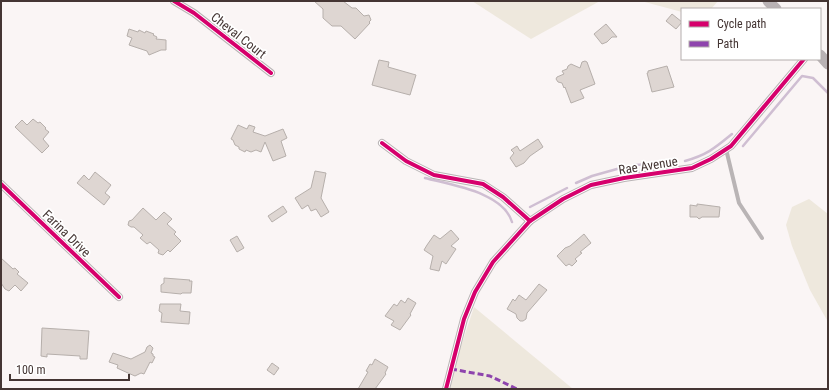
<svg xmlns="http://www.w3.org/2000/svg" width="829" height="390" font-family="'Roboto Condensed',sans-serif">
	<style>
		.green { fill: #eee8dd }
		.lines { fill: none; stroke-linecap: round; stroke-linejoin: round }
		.stream { stroke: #cfbed2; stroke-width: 2.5 }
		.building { fill: #ded6d2; stroke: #b6afab }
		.service { stroke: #b9b4b5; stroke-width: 4 }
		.minor { stroke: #b9b4b5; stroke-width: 8 }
		.secondary { stroke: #b9b2b4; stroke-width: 11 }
		.quiet { stroke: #8e44ad; stroke-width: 3; stroke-dasharray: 6 3; stroke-linecap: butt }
		.cycleway-casing { stroke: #fff; stroke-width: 6 }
		.cycleway { stroke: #d6006c; stroke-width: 4 }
		.labels { text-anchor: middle; stroke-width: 3.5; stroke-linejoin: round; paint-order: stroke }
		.street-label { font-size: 13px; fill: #443533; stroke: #fff }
	</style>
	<rect width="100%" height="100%" fill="#faf5f5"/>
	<g class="green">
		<path d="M472 1H600L531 39Z"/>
		<path d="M641 1H718L711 9H682V12Z"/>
		<path d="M809 199 828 214V322L810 290 792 246 786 225 792 207Z"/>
		<path d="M474 307 573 389H450L455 364Z"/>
	</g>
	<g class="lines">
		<g class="stream">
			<path d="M743 146 802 76 813 78 828 93"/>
			<path d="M685 161C707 155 715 148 732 134"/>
			<path d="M634 165 676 163"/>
			<path d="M425 178C451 185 503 192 512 222"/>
			<path d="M576 183 592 176 624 167"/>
			<path d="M530 207 567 188"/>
		</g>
	</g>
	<g class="building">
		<path d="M314 1H343L352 8H356L364 16 369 15 371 20 369 22 370 23 355 39 341 26H332L323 18V9Z"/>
		<path d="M672 14 682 22 676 29 666 21Z"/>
		<path d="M606 24 617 37H612L607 42 602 44 594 34Z"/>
		<path d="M129 29 138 32 139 30 145 33 146 31 154 34 153 35 157 37 156 39 166 40V50H161L149 55 147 51 129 45 132 38 127 36Z"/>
		<path d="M379 60 389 62 388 67 416 75 410 95 372 85Z"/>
		<path d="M585 61 587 62 595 84 580 90 584 98 571 103 565 87 564 88 562 83 558 82 556 79 557 77 564 74 562 71 567 69 568 66 571 64 580 68 582 62Z"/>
		<path d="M667 66 674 87 652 92 647 73H648V71Z"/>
		<path d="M33 119 38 123 40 122 46 128 45 129 49 132 43 139 49 146 42 153 15 127 22 120 27 125Z"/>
		<path d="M238 125 247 129 249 125 255 127 253 132 265 136 283 129 287 138 281 141 286 156 273 161 265 142 261 152 256 150 251 152 246 150 245 152 239 149V147L235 145 233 140 231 139Z"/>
		<path d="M538 139 543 147 530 156 524 163 516 167 510 158 514 153 511 150 517 146 520 151Z"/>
		<path d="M315 171 326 173 321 198 329 212 321 217 316 209 311 211 308 205 302 209 295 198 311 188Z"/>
		<path d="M95 172 111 185 105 193 110 197 104 205 77 183 84 175 89 180Z"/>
		<path d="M697 204 720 207 719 217H702L699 219 697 217H690V205L697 206Z"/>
		<path d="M283 206 287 212 272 222 268 216Z"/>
		<path d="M143 208 156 220 164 212 172 219 167 224 176 232 174 234 181 241 170 252 168 250 163 255 160 254 158 253 159 250 150 242 147 244 140 238 143 235 134 227H131L128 225 129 221 132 220Z"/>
		<path d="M451 230 459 239 451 246 456 249 446 264 442 261 439 271 430 269 433 256 424 250 427 245 434 235 440 239Z"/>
		<path d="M584 234 591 243 580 252 582 253 575 259 577 261 572 266 569 264 566 266 557 256 565 248 570 246Z"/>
		<path d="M237 236 244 248 237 252 230 240Z"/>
		<path d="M1 258 13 269 15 268 19 272 17 274 28 283 21 291 15 285 9 291 5 289 1 283Z"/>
		<path d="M164 278 190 280 189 281H192L191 293H182L181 294 161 292V285L164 283Z"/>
		<path d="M539 284 547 290 527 313 526 319 523 321H520L517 318 516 314 507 309 513 299 515 301 519 295 526 300Z"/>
		<path d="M408 298 416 303 410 314 411 315 400 330 391 325 394 321 385 316 394 304 397 306 401 300 405 303Z"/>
		<path d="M160 304H181L180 311 190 312 189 324 161 322 162 313 159 311Z"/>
		<path d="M42 328 89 331 87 359H80V356L47 354V357L41 356Z"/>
		<path d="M150 345 153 348 151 353 153 354V356L155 357 152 363 150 362 144 374 141 373 135 376 128 373 117 368 118 365 109 362 113 353 131 359 145 352 147 347Z"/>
		<path d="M375 359 388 367 385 373 386 374 375 389H358L368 372 366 371 370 364 372 365Z"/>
		<path d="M272 363 279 368 274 375 267 370Z"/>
	</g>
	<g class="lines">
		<path class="service" d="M726 149 739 203 762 238"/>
		<g class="minor">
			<path d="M174 1 194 13 271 73"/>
			<path d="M382 143 406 161 434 175 483 184 503 197 530 221"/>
			<path d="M1 184 119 297"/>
			<path d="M446 389 464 319 475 292 493 262 530 221 563 199 591 185 624 178 692 168 711 159 731 146 804 59"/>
		</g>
		<g class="secondary">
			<path d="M768 1 776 9"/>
			<path d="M820 55 828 64"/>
		</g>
		<path class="quiet" d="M451 369 490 376 517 389"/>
		<defs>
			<g id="cycleway">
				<path d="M174 1 194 13 271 73"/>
				<path d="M382 143 406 161 434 175 483 184 503 197 530 221"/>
				<path d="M1 184 119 297"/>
				<path d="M446 389 464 319 475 292 493 262 530 221 563 199 591 185 624 178 692 168 711 159 731 146 804 59"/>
			</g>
		</defs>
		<use href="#cycleway" class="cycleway-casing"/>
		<use href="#cycleway" class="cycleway"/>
	</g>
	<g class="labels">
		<g class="street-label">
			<text transform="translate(239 35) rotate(38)" y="5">Cheval Court</text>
			<text transform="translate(648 165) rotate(-9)" y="5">Rae Avenue</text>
			<text transform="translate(67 233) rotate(44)" y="5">Farina Drive</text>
		</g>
	</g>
	<rect width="829" height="390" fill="none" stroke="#443533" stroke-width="4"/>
	<rect x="681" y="8" width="140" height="52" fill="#ffffff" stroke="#b4aead"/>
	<rect x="689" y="21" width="20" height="6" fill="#d6006c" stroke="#b4aead"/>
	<text x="717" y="28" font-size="12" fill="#443533">Cycle path</text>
	<rect x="689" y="41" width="20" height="6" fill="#8e44ad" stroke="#b4aead"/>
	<text x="717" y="48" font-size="12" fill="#443533">Path</text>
	<path d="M10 374v6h119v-6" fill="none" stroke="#443533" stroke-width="2"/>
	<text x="16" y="374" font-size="12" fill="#443533" stroke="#ffffff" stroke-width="3" paint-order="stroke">100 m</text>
</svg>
